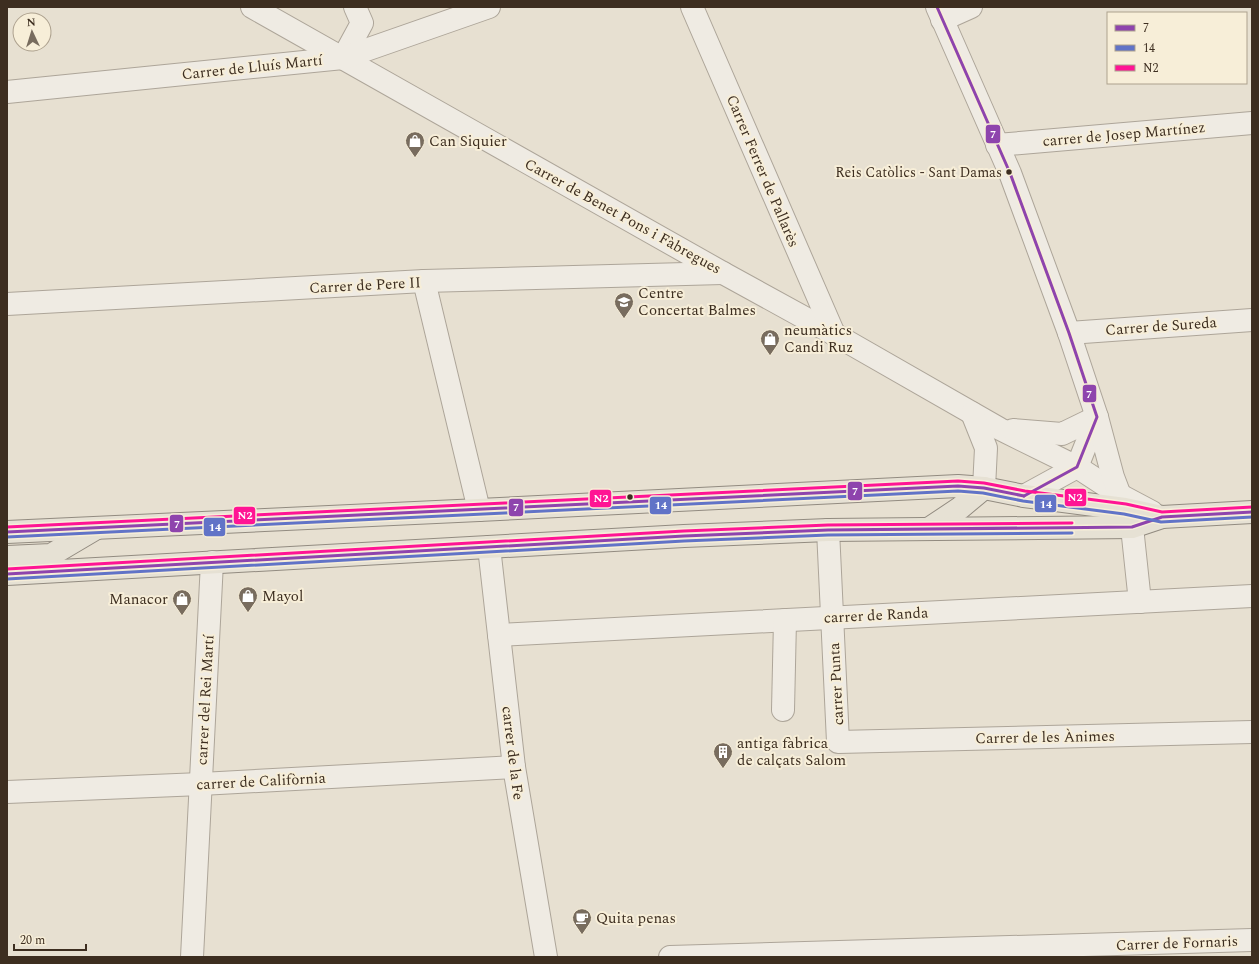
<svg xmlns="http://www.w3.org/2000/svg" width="1259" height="964" font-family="Spectral,serif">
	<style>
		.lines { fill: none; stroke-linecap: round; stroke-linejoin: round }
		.minor-casing { stroke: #ada599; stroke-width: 24 }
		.major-casing { stroke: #928b80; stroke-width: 24 }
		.minor { stroke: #efebe3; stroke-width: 22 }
		.major { stroke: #e6e1d4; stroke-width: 22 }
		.bus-1-casing { stroke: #f7eed8; stroke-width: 6 }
		.bus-2-casing { stroke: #f7eed8; stroke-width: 6 }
		.bus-3-casing { stroke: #f7eed8; stroke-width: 6 }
		.bus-1 { stroke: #8e44ad; stroke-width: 3 }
		.bus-2 { stroke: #6173c7; stroke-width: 3 }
		.bus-3 { stroke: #ff1494; stroke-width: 3 }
		.bus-dot { fill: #3d2e20; stroke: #f7eed8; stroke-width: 1.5 }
		.labels { text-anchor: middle; stroke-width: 4; stroke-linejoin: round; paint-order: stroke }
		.bus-label { font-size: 14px; fill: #3d2e20; stroke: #f7eed8; text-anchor: end }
		.street-label { font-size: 15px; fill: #3d2e20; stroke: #f7eed8 }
		.poi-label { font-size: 15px; fill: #3d2e20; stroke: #f7eed8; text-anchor: start }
		.line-badge { stroke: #f7eed8; stroke-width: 1.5 }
		.badge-label { font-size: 11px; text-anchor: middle; font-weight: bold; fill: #fff }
	</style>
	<rect width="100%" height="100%" fill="#e7e0d1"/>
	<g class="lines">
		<defs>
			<g id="minor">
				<path d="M252 7 723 273 834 334 1000 429 1077 467 1120 495 1152 512"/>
				<path d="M692 7 834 334"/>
				<path d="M937 7 1010 173 1069 333 1097 417 1077 467 1024 496"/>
				<path d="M942 20 971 7"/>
				<path d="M343 58 362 23 355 7"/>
				<path d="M7 92 343 58 489 7"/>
				<path d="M997 145 1252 123"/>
				<path d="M424 281 479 510"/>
				<path d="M7 304 424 281 723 273"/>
				<path d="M1069 333 1252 320"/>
				<path d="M972 413 986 448 984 488"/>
				<path d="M1013 430 1062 434 1097 417 1113 477 1132 527 1140 602"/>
				<path d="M828 530 838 742 1252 732"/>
				<path d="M489 547 514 767 546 957"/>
				<path d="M499 635 1252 596"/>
				<path d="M783 710 785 620"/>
				<path d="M7 792 201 784 514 767"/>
				<path d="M192 957 212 562"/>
				<path d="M670 957 1252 940"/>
			</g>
			<g id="major">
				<path d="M930 528 960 508 984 488"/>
				<path d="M7 532 479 510 958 486 984 488 1024 496 1125 509 1162 517"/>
				<path d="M7 557 51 555 95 529"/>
				<path d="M7 574 684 536 828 530 1132 527 1162 517 1252 512"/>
			</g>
		</defs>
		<use href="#minor" class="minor-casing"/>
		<use href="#major" class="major-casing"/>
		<use href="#minor" class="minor"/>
		<use href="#major" class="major"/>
		<defs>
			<g id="bus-1">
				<path d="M937 7 1010 173 1069 333 1097 417 1077 467 1024 496"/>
				<path d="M7 532 958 486 984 488 1024 496"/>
				<path d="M7 574 684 536 828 530 1132 527 1162 517 1252 512"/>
			</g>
			<g id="bus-2">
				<path d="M7 537 958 491 983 493 1023 501 1124 514 1161 522 1252 517"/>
				<path d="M7 579 684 541 828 535 1072 533"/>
			</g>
			<g id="bus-3">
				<path d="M7 527 958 481 984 483 1025 491 1126 504 1162 512 1252 507"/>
				<path d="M7 569 684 531 828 525 1072 523"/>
			</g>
		</defs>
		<use href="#bus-1" class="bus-1-casing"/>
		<use href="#bus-2" class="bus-2-casing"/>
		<use href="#bus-3" class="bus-3-casing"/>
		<use href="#bus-1" class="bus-1"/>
		<use href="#bus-2" class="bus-2"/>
		<use href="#bus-3" class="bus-3"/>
	</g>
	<defs>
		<symbol id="shop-pin" viewBox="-11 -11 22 30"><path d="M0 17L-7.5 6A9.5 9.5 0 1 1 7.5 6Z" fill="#786c5e" stroke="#f7eed8"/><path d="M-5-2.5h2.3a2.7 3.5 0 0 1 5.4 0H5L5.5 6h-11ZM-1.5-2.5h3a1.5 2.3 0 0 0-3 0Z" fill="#fff"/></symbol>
		<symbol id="school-pin" viewBox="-11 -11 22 30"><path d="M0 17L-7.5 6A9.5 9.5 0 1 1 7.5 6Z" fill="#786c5e" stroke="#f7eed8"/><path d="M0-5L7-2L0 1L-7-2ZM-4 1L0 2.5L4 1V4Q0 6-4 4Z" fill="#fff"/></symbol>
		<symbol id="building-pin" viewBox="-11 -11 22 30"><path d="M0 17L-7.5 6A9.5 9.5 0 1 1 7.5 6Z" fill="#786c5e" stroke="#f7eed8"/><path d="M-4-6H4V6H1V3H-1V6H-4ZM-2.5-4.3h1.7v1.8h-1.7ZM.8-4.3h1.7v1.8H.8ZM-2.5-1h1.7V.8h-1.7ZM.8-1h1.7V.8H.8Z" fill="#fff"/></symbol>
		<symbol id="cafe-pin" viewBox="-11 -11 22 30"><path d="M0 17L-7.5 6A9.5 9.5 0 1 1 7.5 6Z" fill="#786c5e" stroke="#f7eed8"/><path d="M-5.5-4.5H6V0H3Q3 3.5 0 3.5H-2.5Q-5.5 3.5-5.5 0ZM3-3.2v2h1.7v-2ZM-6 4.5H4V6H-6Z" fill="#fff"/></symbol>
	</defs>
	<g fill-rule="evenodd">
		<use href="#shop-pin" x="404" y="130" width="22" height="30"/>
		<use href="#school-pin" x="613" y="291" width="22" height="30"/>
		<use href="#shop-pin" x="759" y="328" width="22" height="30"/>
		<use href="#shop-pin" x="237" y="585" width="22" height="30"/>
		<use href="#shop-pin" x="171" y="588" width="22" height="30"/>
		<use href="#building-pin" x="712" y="741" width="22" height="30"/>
		<use href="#cafe-pin" x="571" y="907" width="22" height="30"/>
	</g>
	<g class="bus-dot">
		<circle cx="1009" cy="172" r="3.5"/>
		<circle cx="630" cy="497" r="3.5"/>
	</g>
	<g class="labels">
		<g class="bus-label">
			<text x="1002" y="177">Reis Catòlics - Sant Damas</text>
		</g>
		<g class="street-label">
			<text transform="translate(252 67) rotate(-6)" y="5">Carrer de Lluís Martí</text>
			<text transform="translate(1124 134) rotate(-5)" y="5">carrer de Josep Martínez</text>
			<text transform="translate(763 171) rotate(67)" y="5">Carrer Ferrer de Pallarès</text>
			<text transform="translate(623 216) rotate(29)" y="5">Carrer de Benet Pons i Fàbregues</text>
			<text transform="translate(365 285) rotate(-3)" y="5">Carrer de Pere II</text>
			<text transform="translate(1161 326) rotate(-4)" y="5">Carrer de Sureda</text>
			<text transform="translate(876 615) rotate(-3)" y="5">carrer de Randa</text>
			<text transform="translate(836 684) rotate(-93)" y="5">carrer Punta</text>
			<text transform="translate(205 700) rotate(-87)" y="5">carrer del Rei Martí</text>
			<text transform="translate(1045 737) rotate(-1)" y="5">Carrer de les Ànimes</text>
			<text transform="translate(513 753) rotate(83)" y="5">carrer de la Fe</text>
			<text transform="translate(261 781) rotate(-3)" y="5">carrer de Califòrnia</text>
			<text transform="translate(1177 943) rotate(-2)" y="5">Carrer de Fornaris</text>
		</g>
		<g class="poi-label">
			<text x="429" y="146">Can Siquier</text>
			<text x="638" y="298">Centre<tspan x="638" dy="17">Concertat Balmes</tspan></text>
			<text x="784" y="335">neumàtics<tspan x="784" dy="17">Candi Ruz</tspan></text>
			<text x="262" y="601">Mayol</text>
			<text x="168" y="604" text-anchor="end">Manacor</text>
			<text x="737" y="748">antiga fàbrica<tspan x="737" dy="17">de calçats Salom</tspan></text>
			<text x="596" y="923">Quita penas</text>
		</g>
	</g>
	<g class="line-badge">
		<rect x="985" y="124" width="16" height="20" rx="4" fill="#8e44ad"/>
		<rect x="1082" y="384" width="15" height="19" rx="4" fill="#8e44ad"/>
		<rect x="847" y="481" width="16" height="20" rx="4" fill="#8e44ad"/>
		<rect x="1064" y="488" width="23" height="19" rx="4" fill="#ff1494"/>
		<rect x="589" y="489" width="23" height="19" rx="4" fill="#ff1494"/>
		<rect x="1034" y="494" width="23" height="19" rx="4" fill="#6173c7"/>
		<rect x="649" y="496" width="23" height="19" rx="4" fill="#6173c7"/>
		<rect x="508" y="498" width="16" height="19" rx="4" fill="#8e44ad"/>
		<rect x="233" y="506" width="23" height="19" rx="4" fill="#ff1494"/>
		<rect x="169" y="514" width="15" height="19" rx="4" fill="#8e44ad"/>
		<rect x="203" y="517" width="23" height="20" rx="4" fill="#6173c7"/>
	</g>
	<g class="badge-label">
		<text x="993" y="138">7</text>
		<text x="1089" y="398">7</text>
		<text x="855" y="495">7</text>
		<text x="1075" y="501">N2</text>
		<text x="601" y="502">N2</text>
		<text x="1046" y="508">14</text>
		<text x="661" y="509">14</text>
		<text x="516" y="511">7</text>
		<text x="245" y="519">N2</text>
		<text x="177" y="528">7</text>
		<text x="215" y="531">14</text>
	</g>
	<rect width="1259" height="964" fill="none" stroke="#3d2e20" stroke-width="16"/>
	<rect x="1107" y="12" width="140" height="72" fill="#f7eed8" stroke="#ada18e"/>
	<rect x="1115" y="25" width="20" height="6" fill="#8e44ad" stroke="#ada18e"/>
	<text x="1143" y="32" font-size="12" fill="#3d2e20">7</text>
	<rect x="1115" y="45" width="20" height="6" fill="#6173c7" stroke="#ada18e"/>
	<text x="1143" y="52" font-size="12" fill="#3d2e20">14</text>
	<rect x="1115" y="65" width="20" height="6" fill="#ff1494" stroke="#ada18e"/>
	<text x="1143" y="72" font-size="12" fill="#3d2e20">N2</text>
	<g transform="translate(32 32) rotate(356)"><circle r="19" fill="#f7eed8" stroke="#ada18e"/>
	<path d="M0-3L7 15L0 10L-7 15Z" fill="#786c5e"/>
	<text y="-6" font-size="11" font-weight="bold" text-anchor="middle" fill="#3d2e20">N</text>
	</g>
	<path d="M14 944v6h72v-6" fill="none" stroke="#3d2e20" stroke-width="2"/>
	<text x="20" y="944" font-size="12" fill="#3d2e20" stroke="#f7eed8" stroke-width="3" paint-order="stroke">20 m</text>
</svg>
